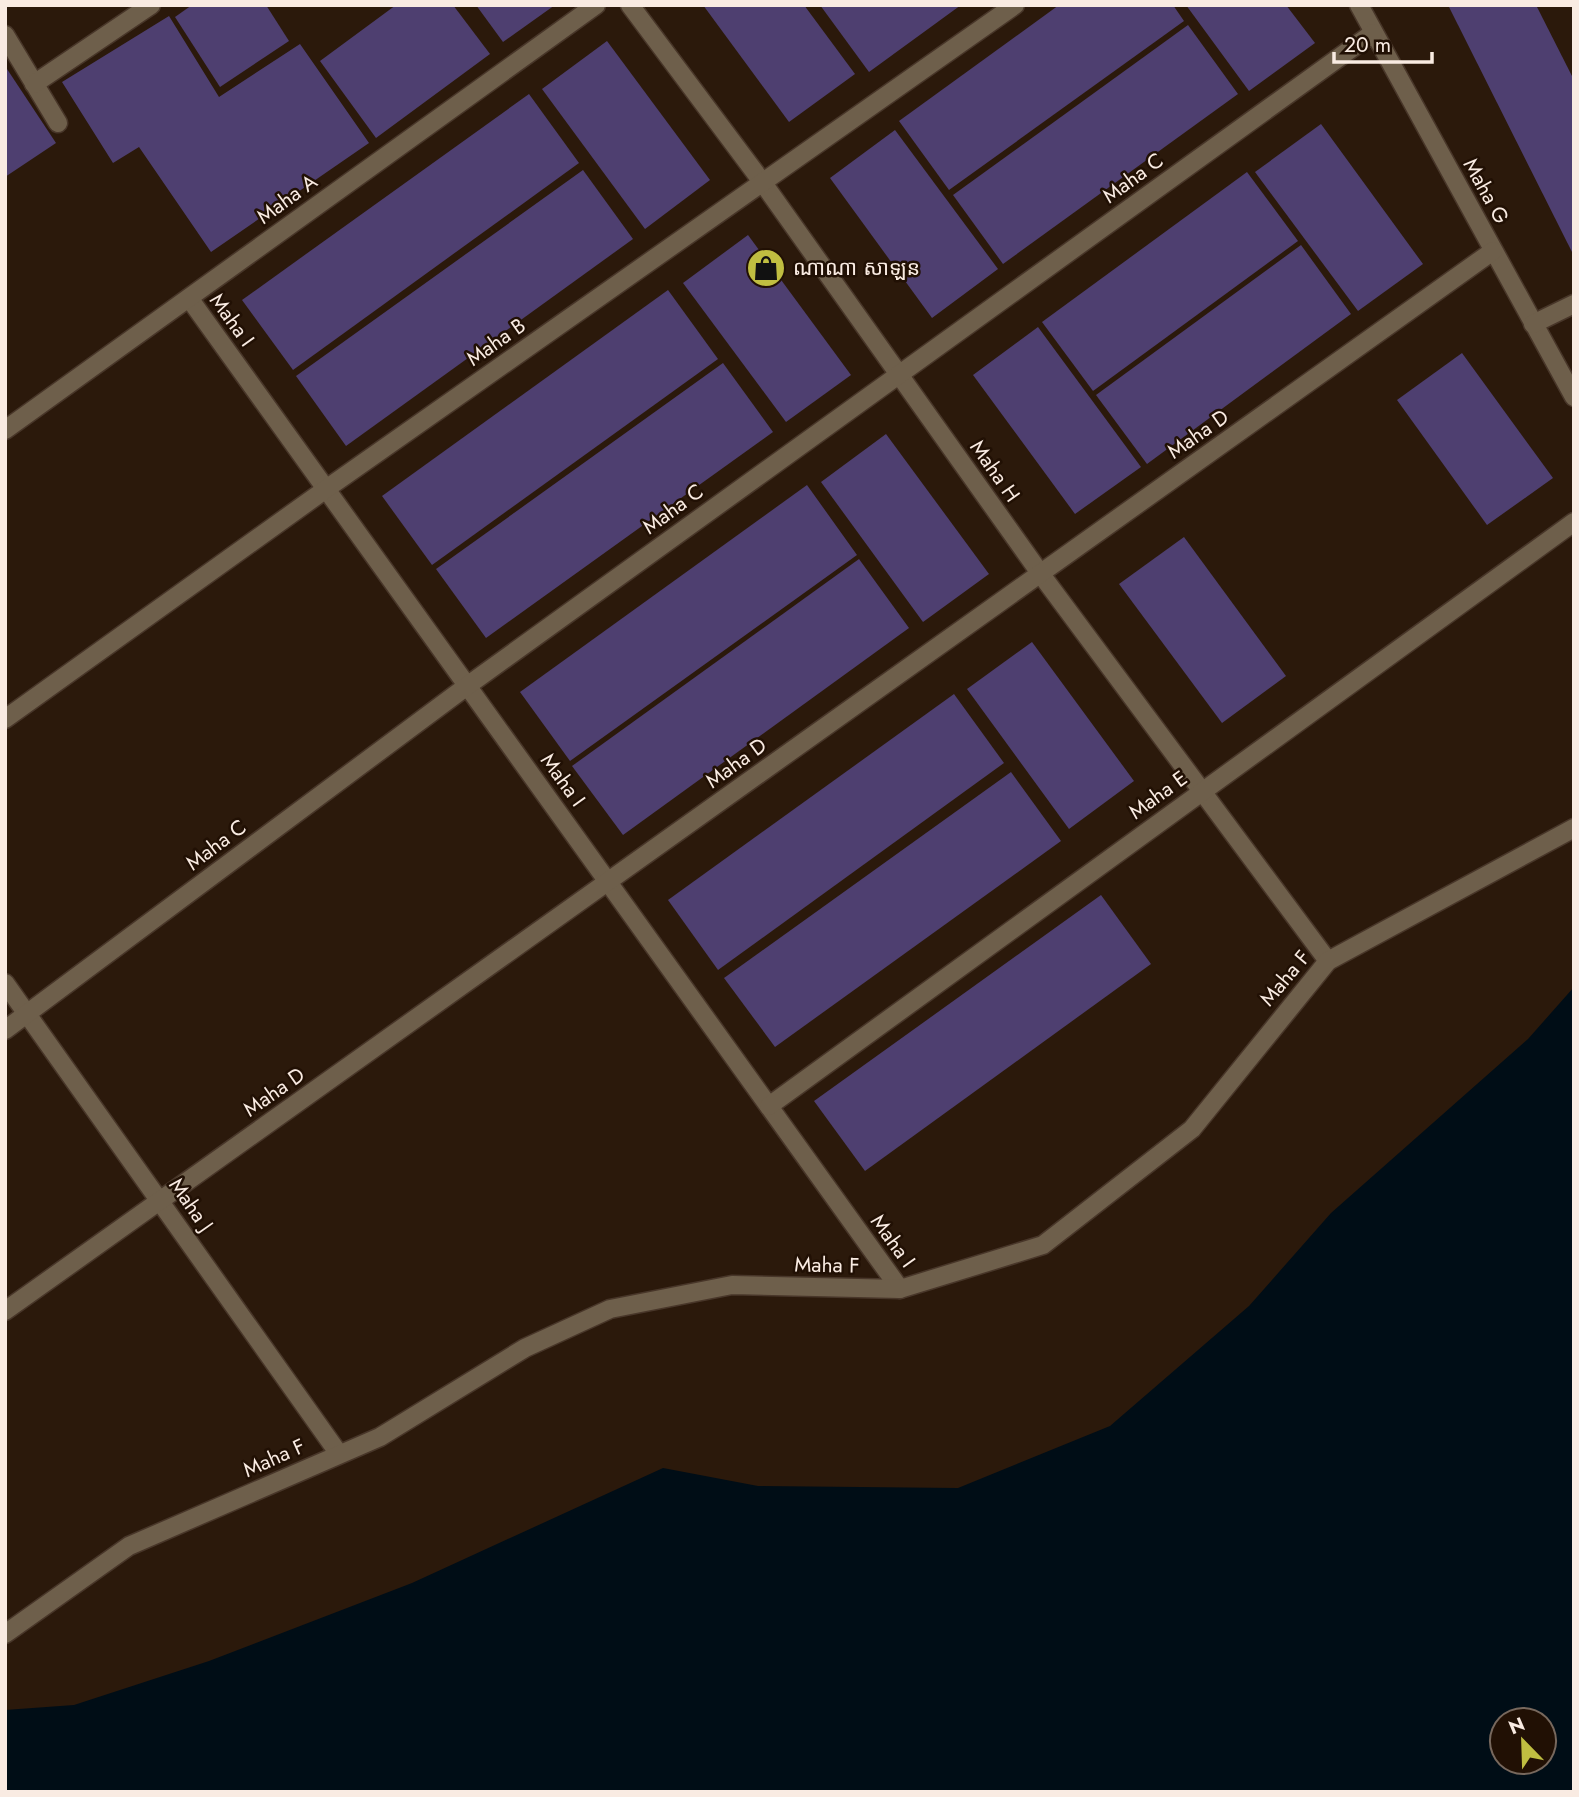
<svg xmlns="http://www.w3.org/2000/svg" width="1579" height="1797" font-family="Jost,'Noto Sans Khmer',sans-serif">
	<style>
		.water { fill: #000d16; fill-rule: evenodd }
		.building { fill: #4e3f70 }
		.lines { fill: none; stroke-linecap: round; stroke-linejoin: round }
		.minor-casing { stroke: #483629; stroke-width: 21 }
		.minor { stroke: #6e5f4b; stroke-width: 18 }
		.labels { text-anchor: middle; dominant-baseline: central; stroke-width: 5; stroke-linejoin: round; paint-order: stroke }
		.street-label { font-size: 21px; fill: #f9ebe2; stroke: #211004 }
		.poi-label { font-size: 21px; fill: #f9ebe2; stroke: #211004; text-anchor: start }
	</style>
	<rect width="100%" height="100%" fill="#2b190b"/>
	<path class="water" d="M1574,987V1792H5V1710L74,1705L209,1661L412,1583L663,1468L758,1486L958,1488L1110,1426L1249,1306L1331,1213L1528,1039ZM1502,1720H1544V1762H1502Z"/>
	<g class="building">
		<polygon points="192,5 266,5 289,41 220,87 175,17"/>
		<polygon points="396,5 453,5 490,54 376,138 320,61"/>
		<polygon points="476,5 555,5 503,42"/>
		<polygon points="703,5 804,5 855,74 789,122"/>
		<polygon points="820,5 961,5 869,72"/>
		<polygon points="1059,5 1173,5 1184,21 949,190 899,121"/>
		<polygon points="1186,5 1286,5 1315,43 1249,91"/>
		<polygon points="1448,5 1536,5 1574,80 1574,256"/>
		<polygon points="169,16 219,97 300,44 369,143 211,252 139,147 113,163 62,82"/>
		<polygon points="1188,25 1238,94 1003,264 953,195"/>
		<polygon points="607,41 710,180 645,229 542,89"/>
		<polygon points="5,66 56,143 5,177"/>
		<polygon points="529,94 579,163 293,370 242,300"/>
		<polygon points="1321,124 1423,264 1358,311 1255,172"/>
		<polygon points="895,130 998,269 932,318 830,178"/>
		<polygon points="583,170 633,239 346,446 296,376"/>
		<polygon points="1247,172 1298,241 1093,391 1042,322"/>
		<polygon points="748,235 851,375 786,422 683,283"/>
		<polygon points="1301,245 1351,314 1147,464 1096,395"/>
		<polygon points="668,290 718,359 432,565 382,496"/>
		<polygon points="1038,327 1141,467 1075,514 973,375"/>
		<polygon points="1462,353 1553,478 1487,525 1397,400"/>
		<polygon points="723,363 773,432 486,638 436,569"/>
		<polygon points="886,434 989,574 923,622 821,482"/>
		<polygon points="807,485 857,555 570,761 520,692"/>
		<polygon points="1184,537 1286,676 1222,723 1119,584"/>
		<polygon points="859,559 909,628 623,835 572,766"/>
		<polygon points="1032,642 1134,781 1069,829 967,689"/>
		<polygon points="954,694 1004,763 718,970 668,900"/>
		<polygon points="1011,772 1061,841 775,1047 724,978"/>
		<polygon points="1101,895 1151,964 865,1171 814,1101"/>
	</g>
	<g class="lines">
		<defs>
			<g id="minor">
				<polyline points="630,5 763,183 1040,573 1328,961"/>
				<polyline points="1359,5 1574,397"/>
				<polyline points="5,35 58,123"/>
				<polyline points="34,84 151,5"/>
				<polyline points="189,298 900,1289"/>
				<polyline points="1533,324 1574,304"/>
				<polyline points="5,430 596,5"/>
				<polyline points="5,719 326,489 1015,5"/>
				<polyline points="5,983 339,1454"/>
				<polyline points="5,1030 467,686 1373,33"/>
				<polyline points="769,1106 1574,522"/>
				<polyline points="5,1311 1493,251"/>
				<polyline points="5,1634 129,1546 380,1437 525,1348 610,1309 732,1285 900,1289 1043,1245 1192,1129 1328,961 1574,828"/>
			</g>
		</defs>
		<use href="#minor" class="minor-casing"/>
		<use href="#minor" class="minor"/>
	</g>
	<defs>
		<symbol id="shop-disc" viewBox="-11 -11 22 22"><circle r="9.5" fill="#c0be41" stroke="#211004"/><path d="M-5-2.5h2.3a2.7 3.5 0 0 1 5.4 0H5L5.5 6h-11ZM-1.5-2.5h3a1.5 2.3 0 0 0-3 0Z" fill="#111"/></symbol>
	</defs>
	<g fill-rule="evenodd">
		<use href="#shop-disc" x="744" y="246" width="44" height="44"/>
	</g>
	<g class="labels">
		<g class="street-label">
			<text transform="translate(1133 178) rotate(-36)">Maha C</text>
			<text transform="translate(1486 191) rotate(61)">Maha G</text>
			<text transform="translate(287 199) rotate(-36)">Maha A</text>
			<text transform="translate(232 320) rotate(54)">Maha I</text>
			<text transform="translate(496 342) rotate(-35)">Maha B</text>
			<text transform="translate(1198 434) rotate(-35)">Maha D</text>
			<text transform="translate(995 471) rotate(55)">Maha H</text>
			<text transform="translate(673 509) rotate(-36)">Maha C</text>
			<text transform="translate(736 763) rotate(-36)">Maha D</text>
			<text transform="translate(563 780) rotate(54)">Maha I</text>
			<text transform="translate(1158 795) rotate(-36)">Maha E</text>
			<text transform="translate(216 845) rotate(-37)">Maha C</text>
			<text transform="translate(1285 978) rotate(-50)">Maha F</text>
			<text transform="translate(274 1092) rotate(-35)">Maha D</text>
			<text transform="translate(191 1205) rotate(55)">Maha J</text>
			<text transform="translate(893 1241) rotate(54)">Maha I</text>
			<text transform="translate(827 1265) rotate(1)">Maha F</text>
			<text transform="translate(274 1458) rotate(-24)">Maha F</text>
		</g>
		<g class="poi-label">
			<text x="793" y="268">ណាណា សាឡន</text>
		</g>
	</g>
	<rect width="1579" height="1797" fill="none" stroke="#f9ebe2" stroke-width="14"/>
	<g transform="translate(1523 1741) rotate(337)"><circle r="33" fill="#211004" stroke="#77685d" stroke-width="2"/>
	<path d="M0-5L12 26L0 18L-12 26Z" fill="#c0be41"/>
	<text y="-10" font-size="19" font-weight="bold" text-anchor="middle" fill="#f9ebe2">N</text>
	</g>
	<path d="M1334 52v10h98v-10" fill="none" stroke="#f9ebe2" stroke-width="3.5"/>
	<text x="1344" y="52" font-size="21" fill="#f9ebe2" stroke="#211004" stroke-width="5" paint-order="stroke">20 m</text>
</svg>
